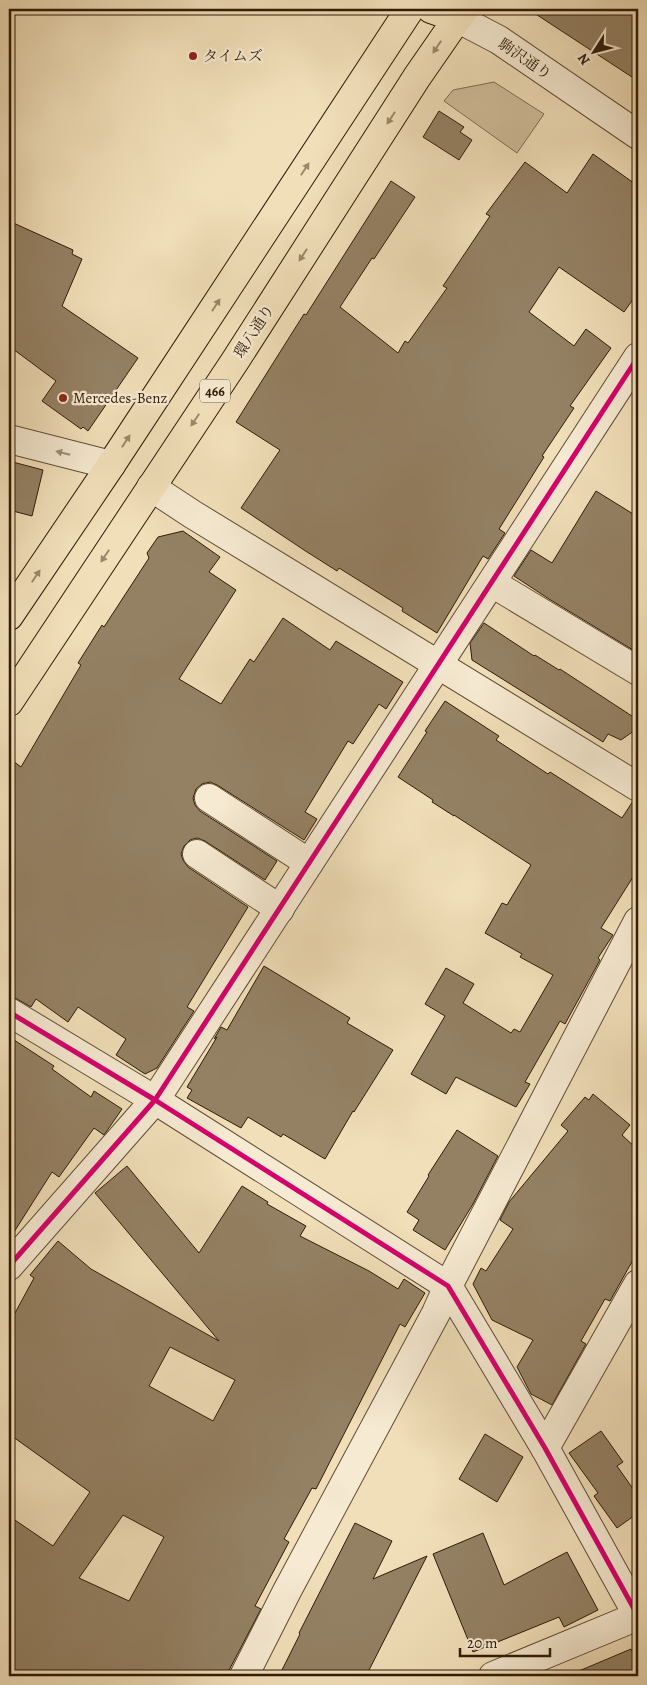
<svg xmlns="http://www.w3.org/2000/svg" width="647" height="1685" font-family="Alegreya,'Noto Serif JP',serif">
	<style>
		.green { fill: #d0be9b; stroke: #806c51 }
		.building { fill: #948164; stroke: #301b07; fill-rule: evenodd }
		.lines { fill: none; stroke-linecap: round; stroke-linejoin: round }
		.minor-casing { stroke: #604c34; stroke-width: 30 }
		.major-casing { stroke: #301b07; stroke-width: 30 }
		.highway-casing { stroke: #301b07; stroke-width: 30 }
		.minor { stroke: #f6ead2; stroke-width: 28 }
		.major { stroke: #f1dfb9; stroke-width: 28 }
		.highway { stroke: #f1dfb9; stroke-width: 28 }
		.cycleway-casing { stroke: #f6ead2; stroke-width: 8 }
		.cycleway { stroke: #d6006c; stroke-width: 5 }
		.oneway { fill: #9a8769 }
		.oneway2 { fill: #9d8d77 }
		.poi-dot { fill: #8f2418; stroke: #f6ead2; stroke-width: 2 }
		.labels { text-anchor: middle; dominant-baseline: central; stroke-width: 4.5; stroke-linejoin: round; paint-order: stroke }
		.shield { fill: #f6ead2; stroke: #6b5944; stroke-width: 1 }
		.shield-label { font-size: 14px; font-weight: bold; fill: #301b07 }
		.poi-label { font-size: 15px; fill: #301b07; stroke: #f6ead2; text-anchor: start }
		.street-label { font-size: 15px; fill: #301b07; stroke: #f6ead2 }
	</style>
	<rect width="100%" height="100%" fill="#f1dfb9"/>
	<filter id="stains"><feTurbulence type="fractalNoise" baseFrequency=".004" numOctaves="4"/><feColorMatrix values="0 0 0 0 .2 0 0 0 0 .09 0 0 0 0 .02 0 0 0 .5 -.17"/></filter>
	<radialGradient id="worn" r=".72"><stop offset=".6" stop-color="#630" stop-opacity="0"/><stop offset="1" stop-color="#630" stop-opacity=".3"/></radialGradient>
	<polygon class="green" points="494,82 544,114 517,153 444,101 453,90"/>
	<g class="building">
		<polygon points="528,9 638,9 638,81"/>
		<polygon points="439,111 464,127 460,132 472,140 459,160 423,137"/>
		<polygon points="593,154 638,186 638,292 624,312 559,267 529,312 574,346 586,329 611,348 570,406 574,408 542,456 544,457 499,529 505,533 488,559 483,556 437,633 402,611 403,608 339,568 337,571 304,550 241,508 280,450 236,422 304,314 306,315 391,181 415,197 374,259 372,258 340,307 398,353 405,341 408,343 447,288 443,286 490,216 486,214 525,162 567,193"/>
		<polygon points="9,221 73,250 72,254 82,259 62,306 138,358 88,431 83,427 81,429 42,401 56,381 9,346"/>
		<polygon points="9,461 43,470 32,516 9,510"/>
		<polygon points="596,491 638,517 638,653 549,599 514,576 531,550 552,563"/>
		<polygon points="183,531 220,557 209,572 236,590 179,679 221,704 250,659 254,662 283,618 330,650 336,641 403,682 386,709 379,704 353,744 348,741 305,812 317,819 304,840 217,785 210,782 202,784 196,789 193,798 195,805 200,811 277,861 265,880 205,841 197,838 190,840 184,846 181,854 183,860 188,867 248,907 187,1007 194,1011 157,1068 145,1074 116,1055 126,1039 78,1007 68,1022 36,999 31,1007 17,999 9,996 9,758 21,767 81,665 78,663 102,625 104,627 149,558 147,553 158,537"/>
		<polygon points="484,623 534,656 535,655 559,670 560,669 638,720 638,728 621,740 608,734 603,742 472,660 470,643"/>
		<polygon points="445,701 499,736 496,740 548,774 550,772 622,818 633,801 638,803 638,869 601,928 613,935 598,958 600,960 565,1024 560,1021 525,1082 530,1084 516,1107 456,1077 446,1094 411,1074 445,1016 425,1004 446,968 474,984 463,1003 511,1033 514,1029 520,1032 553,975 520,957 522,954 485,933 502,903 507,905 531,865 454,815 454,816 432,802 433,800 398,777 427,732 425,731"/>
		<polygon points="264,966 350,1018 347,1023 393,1050 354,1112 353,1111 325,1159 283,1134 281,1137 248,1117 241,1128 187,1098 192,1090 187,1087 217,1037 214,1039 221,1027 227,1030"/>
		<polygon points="9,1030 14,1033 11,1038 54,1066 52,1069 91,1097 94,1091 122,1109 104,1135 94,1128 59,1177 52,1172 9,1240"/>
		<polygon points="593,1094 630,1125 622,1135 638,1150 638,1251 610,1301 605,1299 581,1341 586,1344 552,1405 531,1394 517,1367 533,1340 492,1320 473,1284 481,1268 486,1271 513,1229 500,1220 509,1202 568,1131 561,1125 585,1097 589,1100"/>
		<polygon points="457,1130 498,1156 473,1204 445,1250 413,1230 419,1220 407,1212 429,1176 428,1175"/>
		<path d="M127,1166L199,1253L242,1186L268,1202L267,1204L306,1226L300,1236L369,1271L398,1289L404,1279L425,1293L405,1327L400,1324L316,1489L312,1488L284,1539L289,1542L255,1606L261,1609L226,1676H9V1516L53,1546L90,1492L9,1434V1324L34,1278L30,1275L58,1241L91,1269L219,1341L95,1193ZM170,1347L235,1380L213,1421L149,1386ZM123,1515L164,1537L129,1601L79,1578Z"/>
		<polygon points="601,1431 623,1462 617,1466 638,1496 638,1513 617,1528 594,1496 598,1493 569,1453"/>
		<polygon points="485,1434 523,1457 497,1502 459,1479"/>
		<polygon points="355,1523 392,1541 373,1579 427,1556 366,1676 279,1676 300,1634 299,1633"/>
		<polygon points="483,1533 504,1585 567,1552 598,1610 564,1627 559,1617 473,1652 433,1554"/>
		<polygon points="631,1649 638,1665 638,1676 567,1676"/>
	</g>
	<g class="lines">
		<defs>
			<g id="minor">
				<polyline points="457,18 499,40 638,135"/>
				<polyline points="9,439 111,465"/>
				<polyline points="151,487 192,514 638,787"/>
				<polyline points="492,583 638,671"/>
				<polyline points="209,798 309,863"/>
				<polyline points="197,854 280,909"/>
				<polyline points="9,1012 155,1100 448,1286 545,1448 638,1616"/>
				<polyline points="9,1266 155,1100 638,357"/>
				<polyline points="545,1448 638,1284"/>
				<polyline points="244,1676 287,1591 436,1313 448,1286 638,921"/>
				<polyline points="493,1676 638,1616"/>
			</g>
			<polyline id="major" points="431,9 457,18"/>
			<g id="highway">
				<polyline points="9,616 111,465 410,9"/>
				<polyline points="9,702 235,361 417,77 464,9"/>
			</g>
		</defs>
		<use href="#minor" class="minor-casing"/>
		<use href="#major" class="major-casing"/>
		<use href="#highway" class="highway-casing"/>
		<use href="#minor" class="minor"/>
		<use href="#major" class="major"/>
		<use href="#highway" class="highway"/>
		<defs>
			<g id="cycleway">
				<polyline points="9,1012 155,1100 448,1286 545,1448 638,1616"/>
				<polyline points="9,1266 155,1100 638,357"/>
			</g>
		</defs>
		<use href="#cycleway" class="cycleway-casing"/>
		<use href="#cycleway" class="cycleway"/>
	</g>
	<defs><path id="oneway-solid" d="M-6-.8H1V-3.2L6.5 0L1 3.2V.8H-6Z" transform="scale(1.25)"/></defs>
	<g class="oneway">
		<use href="#oneway-solid" transform="translate(437 47) rotate(124)"/>
		<use href="#oneway-solid" transform="translate(391 118) rotate(123)"/>
		<use href="#oneway-solid" transform="translate(305 169) rotate(-57)"/>
		<use href="#oneway-solid" transform="translate(303 255) rotate(123)"/>
		<use href="#oneway-solid" transform="translate(216 305) rotate(-57)"/>
		<use href="#oneway-solid" transform="translate(195 420) rotate(124)"/>
		<use href="#oneway-solid" transform="translate(126 441) rotate(-57)"/>
		<use href="#oneway-solid" transform="translate(105 556) rotate(124)"/>
		<use href="#oneway-solid" transform="translate(36 576) rotate(-56)"/>
	</g>
	<use class="oneway2" href="#oneway-solid" transform="translate(63 453) rotate(-166)"/>
	<g class="poi-dot">
		<circle cx="193" cy="56" r="5"/>
		<circle cx="63" cy="398" r="5"/>
	</g>
	<g class="labels">
		<rect class="shield" x="200" y="379.5" width="30" height="23" rx="4"/>
		<g class="shield-label">
			<text x="215" y="391">466</text>
		</g>
		<g class="poi-label">
			<text x="203" y="56">タイムズ</text>
			<text x="73" y="398">Mercedes-Benz</text>
		</g>
		<g class="street-label">
			<text transform="translate(525 59) rotate(34)">駒沢通り</text>
			<text transform="translate(254 331) rotate(-57)">環八通り</text>
		</g>
	</g>
	<rect width="647" height="1685" fill="none" stroke="#f1dfb9" stroke-width="30"/>
	<rect x="10" y="10" width="627" height="1665" fill="none" stroke="#301b07" stroke-width="2.5"/>
	<rect x="15" y="15" width="617" height="1655" fill="none" stroke="#301b07"/>
	<g transform="translate(594 52) rotate(234)" stroke="#f6ead2" stroke-width="4" paint-order="stroke">
	<path d="M0-4L9 19L0 12L-9 19Z" fill="#301b07"/>
	<text y="-8" font-size="14" font-weight="bold" text-anchor="middle" fill="#301b07">N</text>
	</g>
	<path d="M460 1648v8h90v-8" fill="none" stroke="#301b07" stroke-width="2.5"/>
	<text x="467" y="1648" font-size="15" fill="#301b07" stroke="#f6ead2" stroke-width="4" paint-order="stroke">20 m</text>
	<rect width="100%" height="100%" filter="url(#stains)"/>
	<rect width="100%" height="100%" fill="url(#worn)"/>
</svg>
